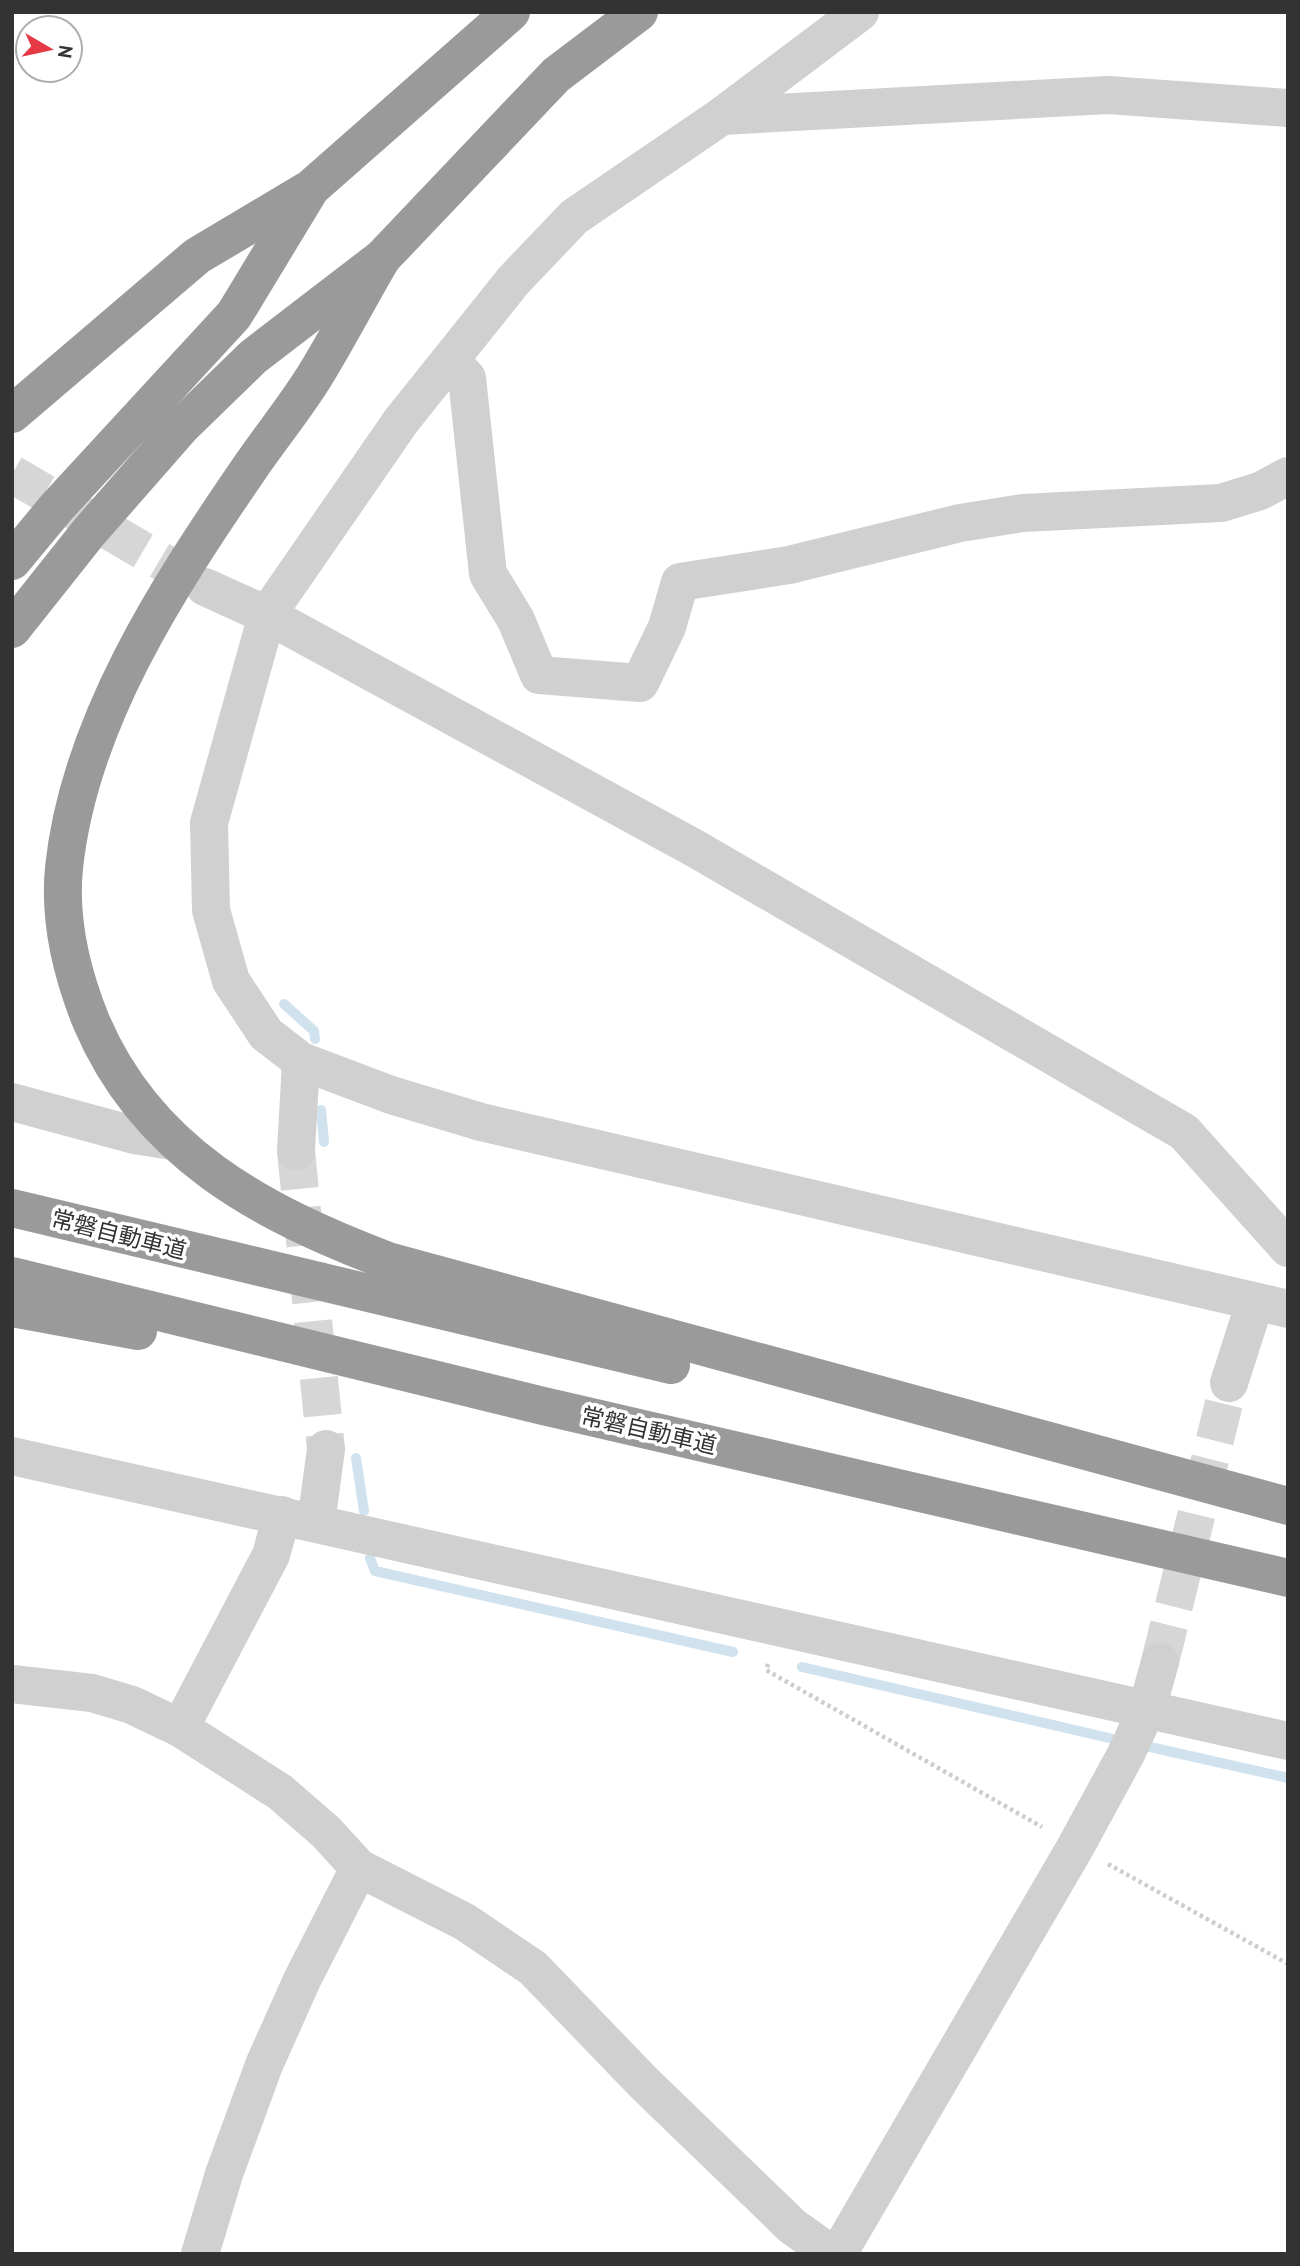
<svg xmlns="http://www.w3.org/2000/svg" width="1300" height="2266" font-family="'PT Sans','Noto Sans JP',sans-serif">
	<style>
		.lines { fill: none; stroke-linecap: round; stroke-linejoin: round }
		.stream { stroke: #cfe2ee; stroke-width: 10 }
		.minor-tunnel { stroke: #d6d6d6; stroke-width: 38; stroke-dasharray: 38 19; stroke-linecap: butt }
		.path { stroke: #cdcdcd; stroke-width: 4.5; stroke-dasharray: 3.5 3.5; stroke-linecap: butt }
		.minor { stroke: #d0d0d0; stroke-width: 38 }
		.highway { stroke: #9a9a9a; stroke-width: 38 }
		.labels { text-anchor: middle; dominant-baseline: central; stroke-width: 7; stroke-linejoin: round; paint-order: stroke }
		.street-label { font-size: 23px; fill: #333; stroke: #fff }
	</style>
	<rect width="100%" height="100%" fill="#fff"/>
	<g class="lines">
		<g class="stream">
			<polyline points="284,1004 314,1031 315,1039"/>
			<polyline points="321,1110 324,1142"/>
			<polyline points="356,1458 364,1511"/>
			<polyline points="370,1558 375,1571 733,1652"/>
			<polyline points="802,1667 1122,1741"/>
			<polyline points="1141,1745 1288,1778"/>
		</g>
		<g class="minor-tunnel">
			<polyline points="12,474 205,587"/>
			<polyline points="296,1151 326,1449"/>
			<polyline points="1160,1662 1229,1383"/>
		</g>
		<g class="path">
			<polyline points="768,1664 766,1670 1042,1827"/>
			<polyline points="1108,1864 1288,1964"/>
		</g>
		<g class="minor">
			<polyline points="860,12 722,116 574,217 513,281 401,421 267,615 696,849 1184,1132 1288,1248"/>
			<polyline points="722,116 1108,95 1288,108"/>
			<polyline points="451,360 467,378 488,574 516,620 539,675 640,683 667,627 680,582 789,565 960,523 1023,513 1221,503 1260,491 1288,476"/>
			<polyline points="205,587 267,615 209,823 211,910 231,981 266,1034 301,1061 391,1095 481,1122 1288,1309"/>
			<polyline points="12,1102 134,1135 172,1141"/>
			<polyline points="296,1151 301,1061"/>
			<polyline points="1229,1383 1255,1302"/>
			<polyline points="12,1456 1288,1741"/>
			<polyline points="316,1523 326,1449"/>
			<polyline points="12,1684 92,1693 132,1705 180,1728 280,1792 326,1832 359,1868 302,1980 264,2065 224,2174 200,2254"/>
			<polyline points="180,1728 271,1555 282,1515"/>
			<polyline points="359,1868 465,1922 533,1968 644,2083 792,2226 831,2254"/>
			<polyline points="838,2254 1076,1846 1126,1754 1147,1709 1160,1662"/>
		</g>
		<g class="highway">
			<path d="M382,258C359,297 338,338 314,377C294,409 270,438 249,469C168,587 79,723 64,868C59,919 72,974 91,1021C146,1152 261,1213 388,1261L1288,1506"/>
			<polyline points="12,414 197,256 311,188 511,12"/>
			<polyline points="12,561 56,508 234,315 308,193"/>
			<polyline points="12,629 89,532 181,427 253,357 382,258 556,75 639,12"/>
			<polyline points="12,1208 671,1365"/>
			<polyline points="12,1276 539,1405 1288,1578"/>
			<polyline points="12,1308 138,1331"/>
		</g>
	</g>
	<g class="labels">
		<g class="street-label">
			<text transform="translate(119 1234) rotate(14)">常磐自動車道</text>
			<text transform="translate(649 1430) rotate(13)">常磐自動車道</text>
		</g>
	</g>
	<rect width="1300" height="2266" fill="none" stroke="#333333" stroke-width="28"/>
	<g transform="translate(49 49) rotate(99)"><circle r="33" fill="#ffffff" stroke="#adadad" stroke-width="2"/>
	<path d="M0-5L12 26L0 18L-12 26Z" fill="#e63946"/>
	<text y="-10" font-size="19" font-weight="bold" text-anchor="middle" fill="#333333">N</text>
	</g>
</svg>
